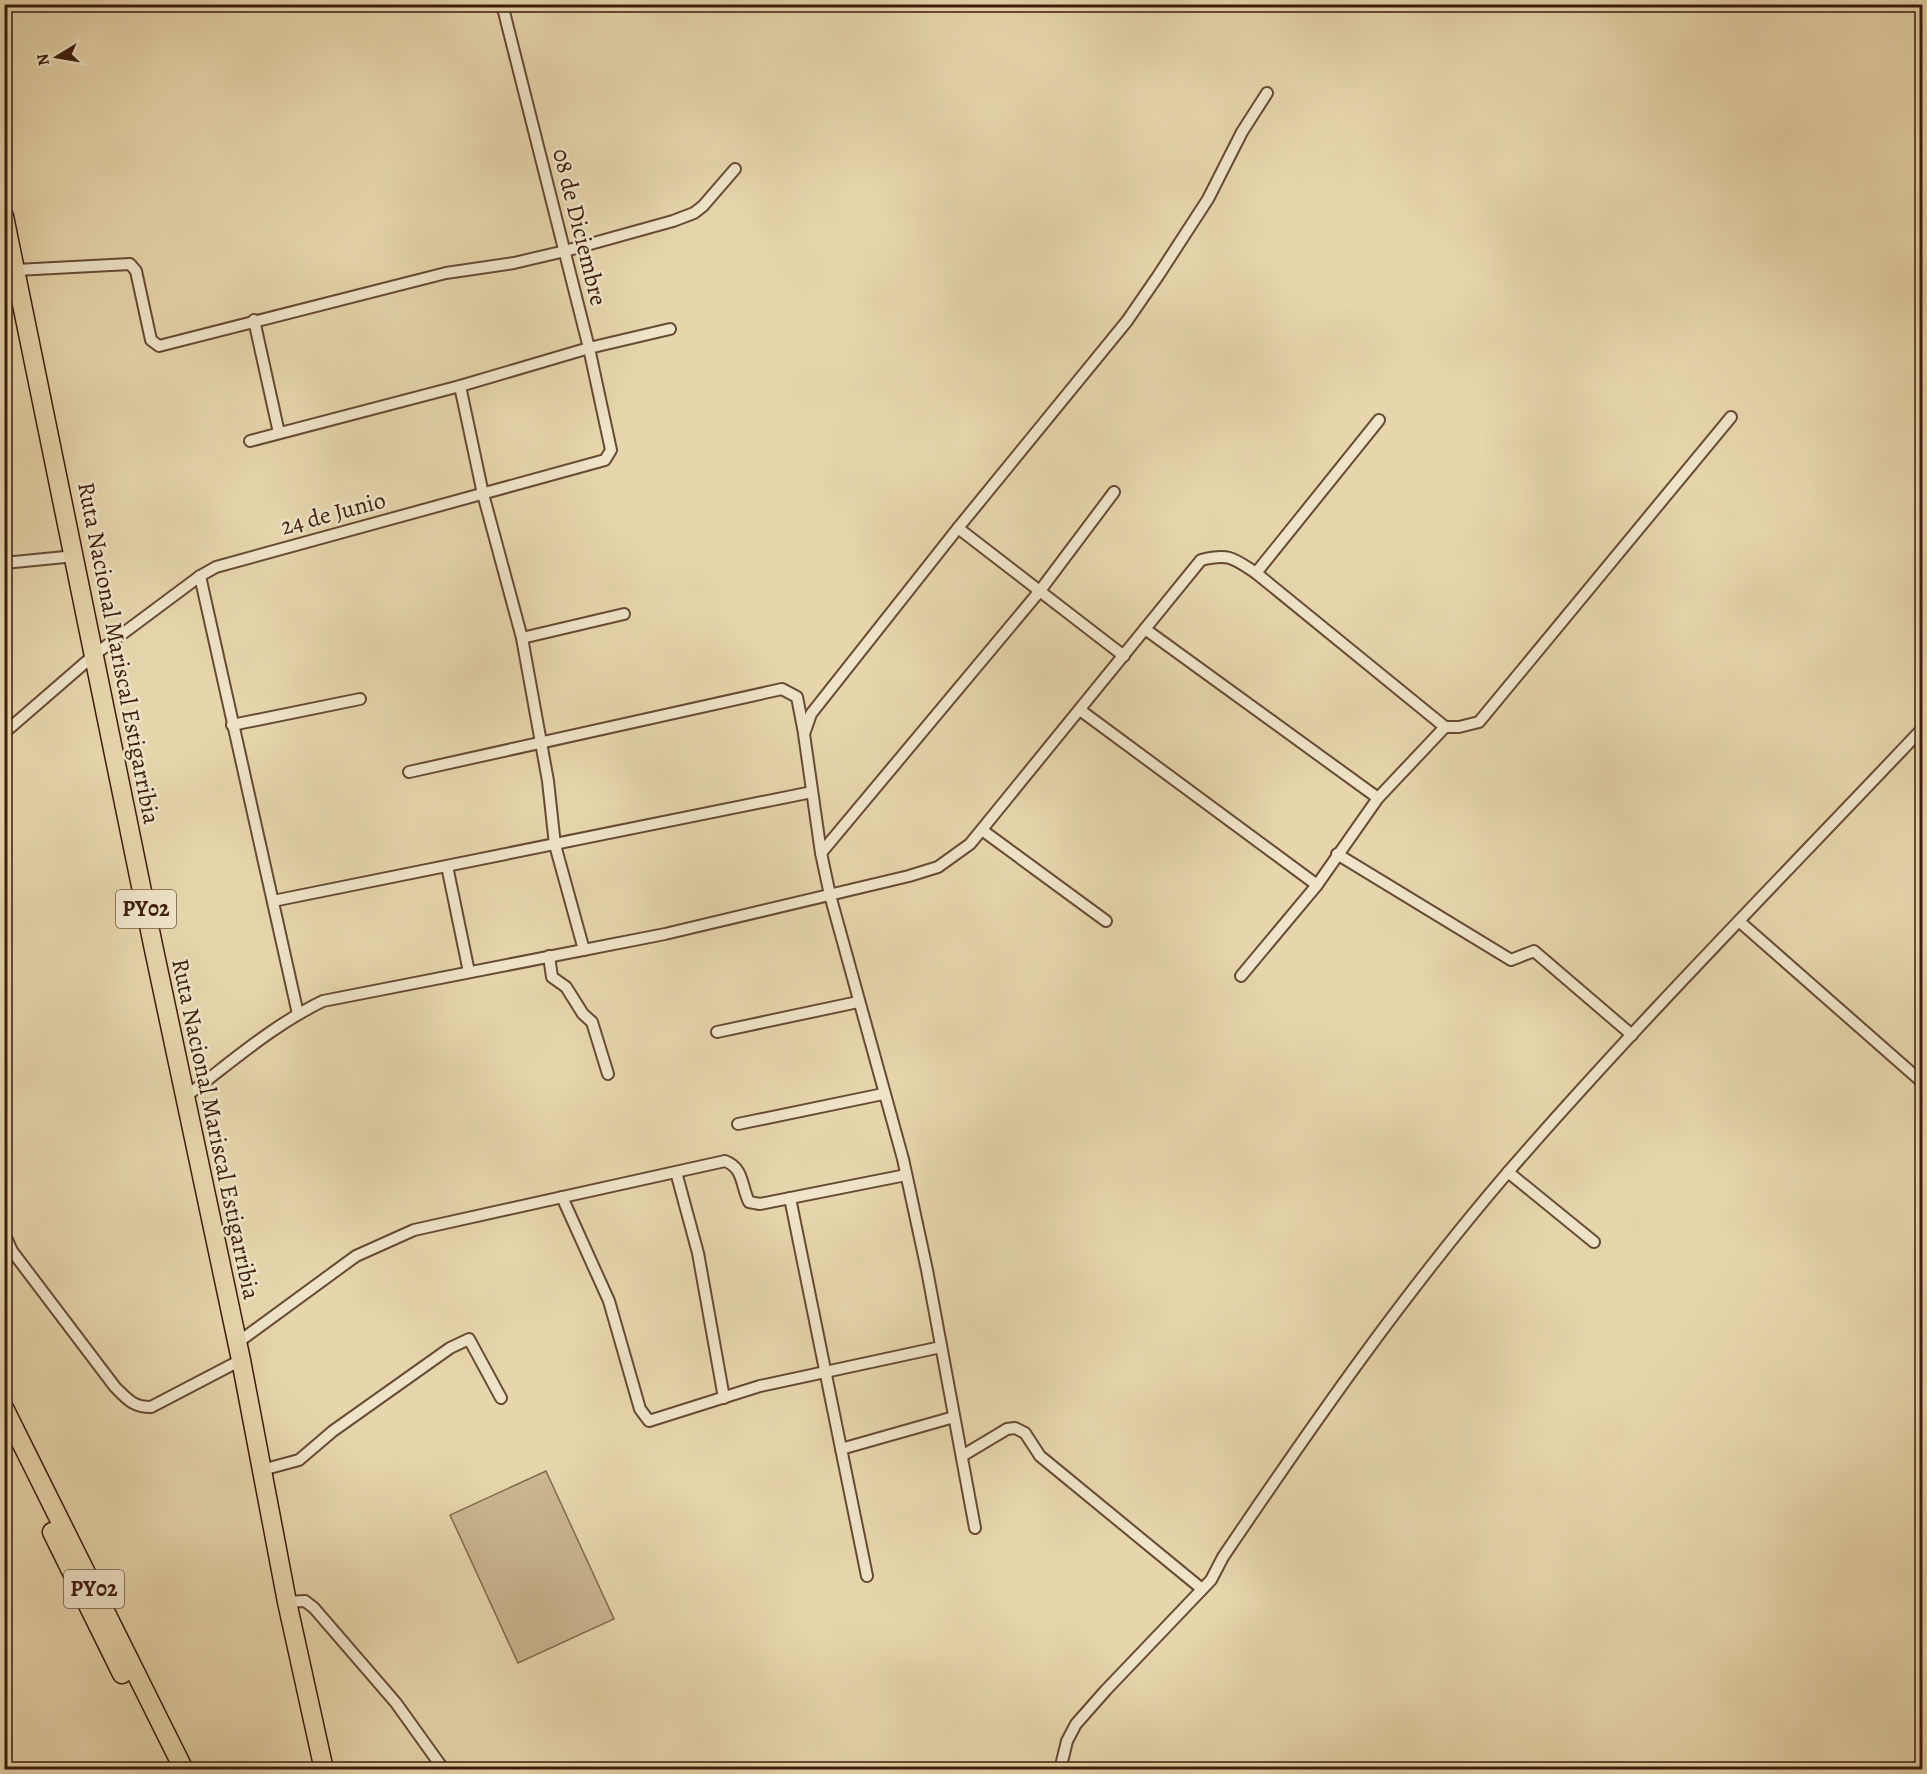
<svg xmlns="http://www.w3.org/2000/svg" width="1927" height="1774" font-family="Alegreya,serif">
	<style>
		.green { fill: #cab691; stroke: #83694e; stroke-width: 1.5 }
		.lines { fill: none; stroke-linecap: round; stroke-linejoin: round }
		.minor-casing { stroke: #674a34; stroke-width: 14 }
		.primary-casing { stroke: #3c1c0c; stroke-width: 21 }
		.trunk-casing { stroke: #3c1c0c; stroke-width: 21 }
		.minor { stroke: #efe4c9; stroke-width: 10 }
		.primary { stroke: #e7d6ac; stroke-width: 18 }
		.trunk { stroke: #e7d6ac; stroke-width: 18 }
		.labels { text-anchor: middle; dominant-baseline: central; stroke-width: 5; stroke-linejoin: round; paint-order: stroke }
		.shield { fill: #efe4c9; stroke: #725845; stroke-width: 1.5 }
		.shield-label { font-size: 22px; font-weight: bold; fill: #3c1c0c }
		.street-label { font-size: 24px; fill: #3c1c0c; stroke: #efe4c9 }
	</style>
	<rect width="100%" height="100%" fill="#e7d6ac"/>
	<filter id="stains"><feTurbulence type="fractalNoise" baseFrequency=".00333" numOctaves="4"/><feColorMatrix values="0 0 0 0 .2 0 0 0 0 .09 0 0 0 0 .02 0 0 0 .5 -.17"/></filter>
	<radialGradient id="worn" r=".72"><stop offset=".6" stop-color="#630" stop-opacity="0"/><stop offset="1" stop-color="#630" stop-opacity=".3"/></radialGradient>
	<polygon class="green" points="546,1471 614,1619 518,1663 450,1515"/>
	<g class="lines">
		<defs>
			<g id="minor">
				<polyline points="16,270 130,264 136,271 151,340 159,346 446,273 514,263 565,251 673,221 694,213 703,206 735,169"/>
				<polyline points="254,320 279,433"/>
				<polyline points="460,386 483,494 522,638 548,781 555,845 584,950"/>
				<polyline points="250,441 460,386 589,348 670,329"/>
				<polyline points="958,528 1124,656"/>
				<polyline points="4,563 75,556"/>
				<polyline points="1256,573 1379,420"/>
				<polyline points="200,576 298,1014"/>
				<polyline points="1145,629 1378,798"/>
				<polyline points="522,638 624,614"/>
				<polyline points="1080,710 1317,885"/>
				<polyline points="232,725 360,699"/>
				<polyline points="4,733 94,655 200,576 216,567 605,460 611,450 589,348 502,4"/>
				<polyline points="409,772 782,689 797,697 804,733"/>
				<polyline points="982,830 1106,921"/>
				<polyline points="821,853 1039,592 1114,492"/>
				<polyline points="1337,854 1511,960 1534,951 1632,1035"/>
				<polyline points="447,866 469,972"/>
				<polyline points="273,901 812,792"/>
				<polyline points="1740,922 1922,1082"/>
				<polyline points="549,956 552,977 566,987 583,1014 592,1022 608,1074"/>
				<polyline points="1241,976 1317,885 1378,798 1445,727 1459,727 1479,722 1731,417"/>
				<polyline points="717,1032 858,1002"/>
				<path d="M185,1097C229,1064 273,1025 323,1001L665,934L909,876L938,867L970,844L1201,560C1229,553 1233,558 1256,573L1445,727"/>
				<polyline points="738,1124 883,1094"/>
				<polyline points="676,1172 698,1253 724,1398"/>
				<polyline points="1508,1172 1594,1242"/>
				<polyline points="562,1197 609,1301 640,1409 649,1421 760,1386 941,1347"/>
				<polyline points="790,1198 867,1576"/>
				<path d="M4,1233L12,1251L115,1387C127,1399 133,1407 151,1407L241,1360"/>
				<path d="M237,1343L356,1256L414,1230L725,1161C744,1168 741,1186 749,1202L760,1204L906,1175"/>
				<polyline points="841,1449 954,1417"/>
				<polyline points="962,1456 1007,1429 1015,1428 1025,1433 1040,1456 1202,1589"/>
				<polyline points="262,1470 299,1460 333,1431 450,1348 469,1339 501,1398"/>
				<polyline points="975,1528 927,1270 903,1159 830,895 821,853 804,734 811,714 958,528 1127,321 1158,276 1208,199 1242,132 1267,93"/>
				<polyline points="287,1602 305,1601 314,1608 396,1703 444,1770"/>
				<path d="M1060,1770L1067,1741L1076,1724L1106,1690L1211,1580L1223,1557C1313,1424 1404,1293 1509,1171C1641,1019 1784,875 1922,729"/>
			</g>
			<polyline id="primary" points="4,216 153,945 241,1360 287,1602 324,1770"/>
			<g id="trunk">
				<polyline points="4,1408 184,1770"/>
				<polyline points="52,1532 122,1674"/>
			</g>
		</defs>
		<use href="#minor" class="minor-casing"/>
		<use href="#primary" class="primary-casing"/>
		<use href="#trunk" class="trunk-casing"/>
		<use href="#minor" class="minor"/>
		<use href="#primary" class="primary"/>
		<use href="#trunk" class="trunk"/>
	</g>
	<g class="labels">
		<g class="shield">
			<rect x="116" y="890" width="60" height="38" rx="4.5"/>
			<rect x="64" y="1570" width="60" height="38" rx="4.5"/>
		</g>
		<g class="shield-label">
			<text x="146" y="909">PY02</text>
			<text x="94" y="1589">PY02</text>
		</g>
		<g class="street-label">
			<text transform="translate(580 227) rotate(76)">08 de Diciembre</text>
			<text transform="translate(333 513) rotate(-15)">24 de Junio</text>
			<text transform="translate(119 653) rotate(79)">Ruta Nacional Mariscal Estigarribia</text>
			<text transform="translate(216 1129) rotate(78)">Ruta Nacional Mariscal Estigarribia</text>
		</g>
	</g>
	<rect width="1927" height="1774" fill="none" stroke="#e7d6ac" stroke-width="24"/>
	<rect x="6" y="6" width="1915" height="1762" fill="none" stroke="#3c1c0c" stroke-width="3"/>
	<rect x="12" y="12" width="1903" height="1750" fill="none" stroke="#3c1c0c" stroke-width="1.5"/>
	<g transform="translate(57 57) rotate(259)" stroke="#efe4c9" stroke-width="4.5" paint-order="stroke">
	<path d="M0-4.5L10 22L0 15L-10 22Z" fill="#3c1c0c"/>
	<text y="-9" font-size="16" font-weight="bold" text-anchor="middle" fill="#3c1c0c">N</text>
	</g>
	<rect width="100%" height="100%" filter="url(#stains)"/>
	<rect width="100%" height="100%" fill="url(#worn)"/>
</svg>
